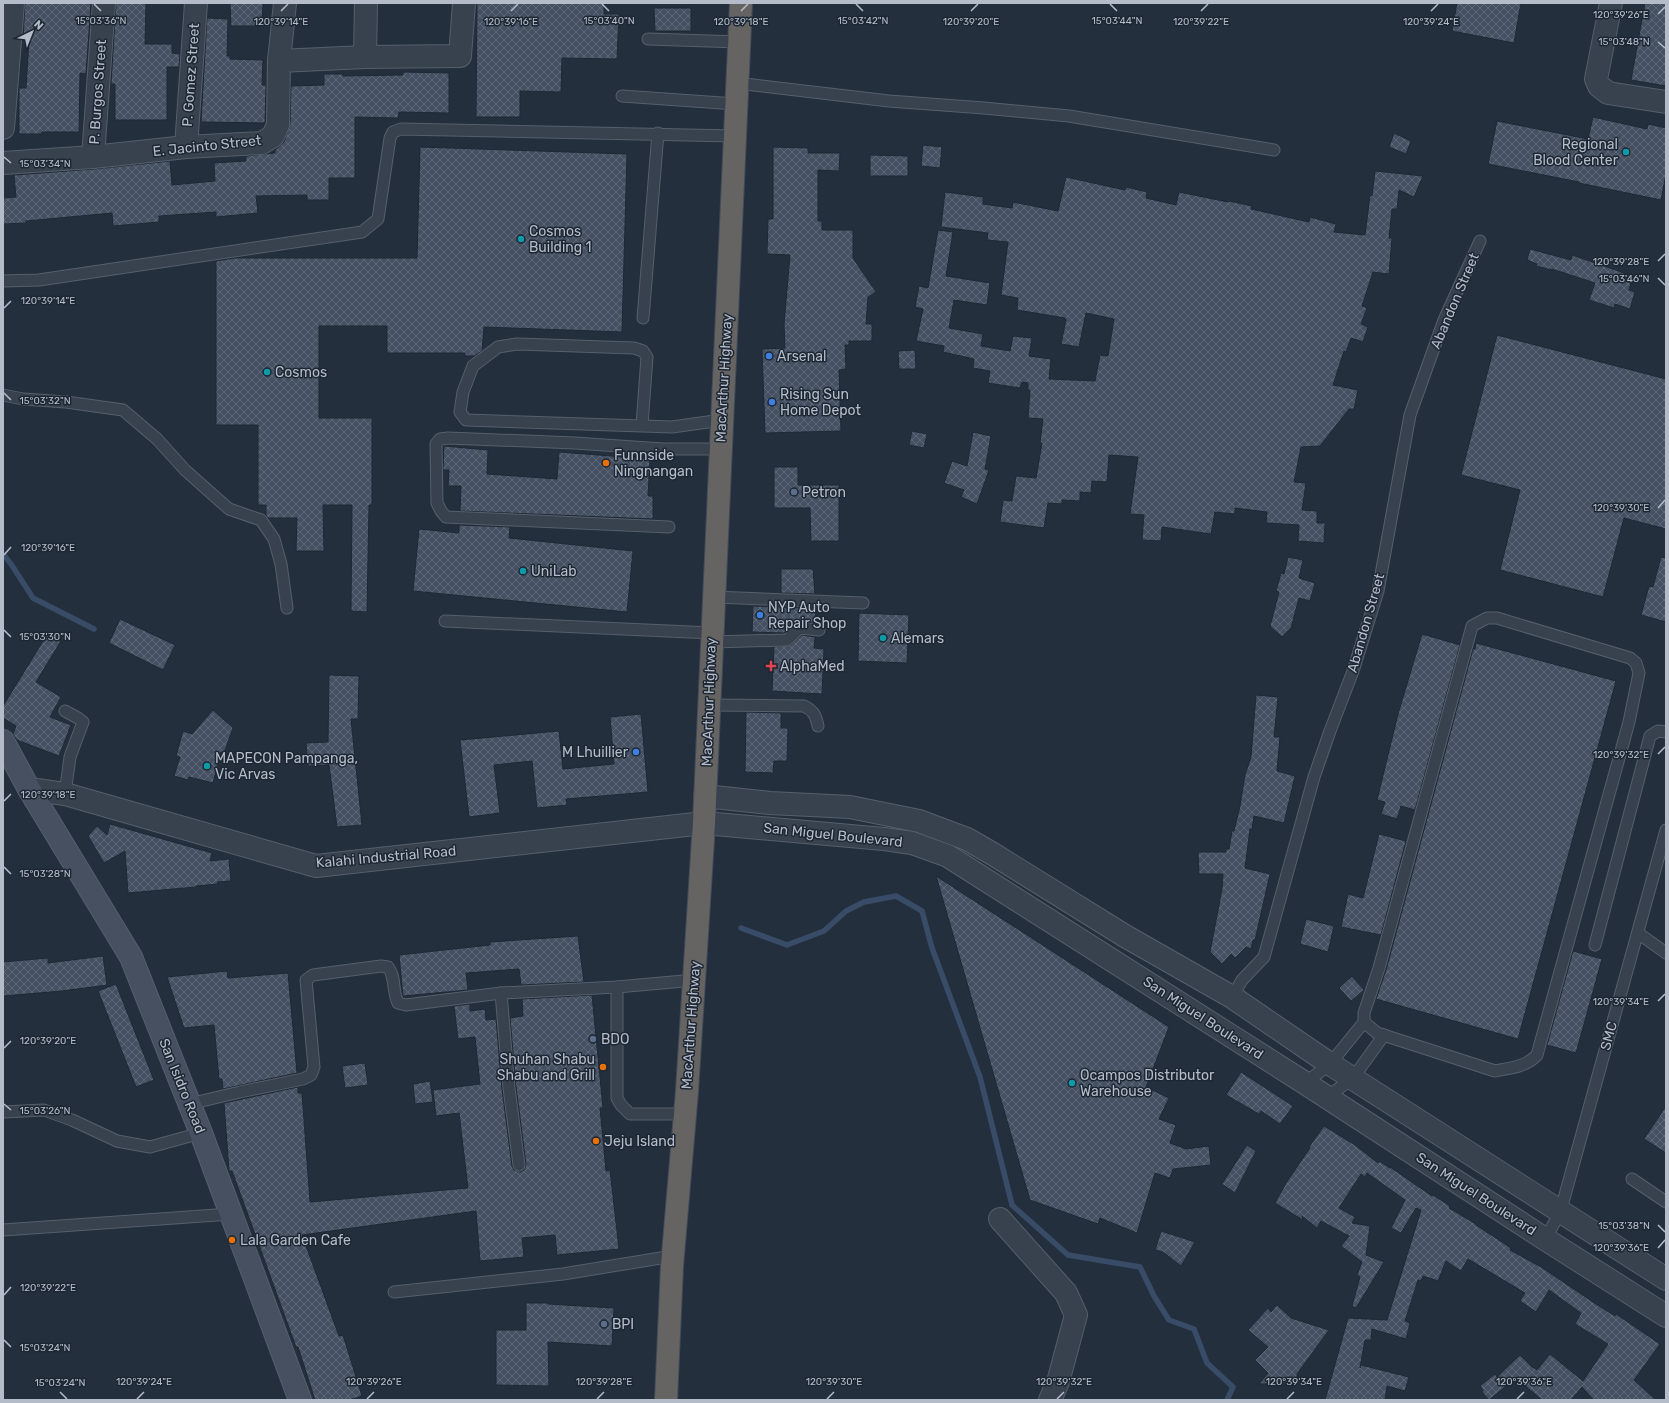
<svg xmlns="http://www.w3.org/2000/svg" width="1669" height="1403" font-family="Rubik,sans-serif">
	<style>
		.lines { fill: none; stroke-linecap: round; stroke-linejoin: round }
		.stream { stroke: #394c67; stroke-width: 5.5 }
		.building { fill: url(#building-cross-hatch); stroke: #1f2835 }
		.service-casing { stroke: #565f6c; stroke-width: 13 }
		.minor-casing { stroke: #565f6c; stroke-width: 24 }
		.secondary-casing { stroke: #565f6c; stroke-width: 24 }
		.trunk-casing { stroke: #434c59; stroke-width: 24 }
		.service { stroke: #38414e; stroke-width: 11 }
		.minor { stroke: #38414e; stroke-width: 22 }
		.secondary { stroke: #465061; stroke-width: 22 }
		.trunk { stroke: #656462; stroke-width: 22 }
		.ticks { fill: none; stroke: #b4bcc9; stroke-width: 1.5 }
		.culture-dot { fill: #0f9aa8; stroke: #1d2633; stroke-width: 1.5 }
		.shop-dot { fill: #3f7fe0; stroke: #1d2633; stroke-width: 1.5 }
		.food-dot { fill: #e8710a; stroke: #1d2633; stroke-width: 1.5 }
		.service-dot { fill: #5c6f8a; stroke: #1d2633; stroke-width: 1.5 }
		.health-dot { fill: #e0444e; stroke: #1d2633; stroke-width: 1.5 }
		.labels { text-anchor: middle; dominant-baseline: central; stroke-width: 3; stroke-linejoin: round; paint-order: stroke }
		.street-label { font-size: 14px; fill: #b4bcc9; stroke: #1d2633 }
		.poi-label { font-size: 14px; fill: #b4bcc9; stroke: #1d2633; text-anchor: start }
		.ticks-label { font-size: 10px; text-anchor: middle; fill: #b4bcc9; stroke: #1d2633; stroke-width: 3; stroke-linejoin: round; paint-order: stroke }
	</style>
	<defs>
		<pattern id="building-cross-hatch" width="8" height="8" patternUnits="userSpaceOnUse"><rect width="8" height="8" fill="#455162"/><path d="M0 0l8 8M0 8l8-8" fill="none" stroke="#5d6877"/></pattern>
	</defs>
	<rect width="100%" height="100%" fill="#242f3e"/>
	<g class="lines">
		<g class="stream">
			<polyline points="3,554 11,564 33,598 94,629"/>
			<polyline points="741,928 787,945 824,931 846,911 864,902 896,896 922,911 932,948 980,1077 1012,1205 1068,1255 1140,1267 1154,1296 1169,1320 1194,1329 1207,1363 1233,1387 1227,1400"/>
		</g>
	</g>
	<g class="building">
		<polygon points="25,3 91,3 86,74 80,73 79,132 42,132 42,134 19,134 19,88 26,88 29,40 23,39"/>
		<polygon points="116,3 146,3 145,44 172,44 172,53 180,54 179,67 167,67 167,120 115,120 115,84 111,84"/>
		<polygon points="230,3 263,3 262,26 231,26"/>
		<polygon points="477,3 604,3 604,14 619,14 617,59 562,58 561,92 520,91 520,117 476,117"/>
		<polygon points="1457,3 1521,3 1514,43 1452,31"/>
		<polygon points="1645,3 1666,3 1666,86 1631,80"/>
		<polygon points="654,8 691,8 691,31 655,31"/>
		<polygon points="207,18 228,19 227,56 230,56 230,59 263,60 262,85 266,85 265,123 201,122"/>
		<polygon points="403,72 449,73 449,113 399,112 398,118 355,117 355,178 329,178 329,200 307,200 307,195 256,196 258,213 216,217 216,212 159,216 159,222 113,226 112,213 26,221 26,223 3,224 3,198 16,197 14,175 94,169 170,161 172,185 215,181 214,163 246,161 246,156 275,153 275,150 284,142 290,125 291,86 324,85 324,74 343,74 343,76 403,75"/>
		<polygon points="1593,117 1647,129 1648,124 1666,128 1666,174 1661,200 1579,183 1579,182 1488,164 1497,121 1588,139"/>
		<polygon points="1394,133 1411,141 1406,154 1389,147"/>
		<polygon points="923,145 942,147 940,168 921,166"/>
		<polygon points="420,147 627,154 622,332 484,327 482,351 474,356 465,356 465,353 387,353 387,326 319,326 319,418 372,418 372,505 369,505 367,612 351,611 352,505 323,505 324,551 296,551 297,518 268,518 266,515 266,505 258,505 258,425 216,425 216,261 235,258 417,258"/>
		<polygon points="773,147 808,148 808,153 840,153 839,171 818,170 818,221 822,221 822,230 853,230 853,258 876,292 868,297 866,324 872,324 872,341 849,341 849,345 845,345 846,369 839,370 841,431 765,433 762,349 785,348 784,324 790,255 767,254 768,219 773,219"/>
		<polygon points="870,155 908,156 908,176 870,176"/>
		<polygon points="1375,171 1423,176 1414,197 1399,190 1397,209 1392,209 1389,238 1392,238 1389,274 1373,272 1362,306 1367,308 1361,324 1368,327 1363,342 1351,338 1346,352 1344,351 1333,385 1358,390 1354,409 1349,409 1320,446 1301,447 1294,482 1306,483 1302,510 1317,511 1317,523 1325,523 1324,543 1298,541 1299,525 1266,523 1267,512 1235,508 1235,514 1215,512 1211,534 1162,527 1161,541 1142,540 1144,515 1130,514 1138,457 1109,455 1107,482 1092,481 1091,493 1080,492 1080,501 1062,500 1062,504 1048,503 1044,528 1000,522 1003,500 1012,501 1016,476 1036,478 1042,443 1040,443 1043,419 1028,418 1030,390 1028,390 1028,383 1022,382 1020,388 988,383 990,371 973,368 974,359 943,352 944,346 916,341 923,309 915,307 919,286 928,288 938,230 953,232 946,276 990,283 987,305 954,300 949,328 983,334 981,346 1010,351 1013,336 1032,338 1029,356 1051,359 1049,379 1095,381 1100,355 1108,356 1114,319 1086,313 1079,347 1061,344 1066,320 1065,318 1017,310 1018,298 1001,295 1008,242 987,240 988,233 941,227 945,192 983,197 983,204 1012,208 1013,202 1058,211 1066,177 1125,190 1126,187 1147,192 1146,198 1176,205 1179,192 1228,202 1229,201 1252,206 1251,209 1309,222 1310,217 1336,224 1334,232 1365,235 1370,195 1372,196"/>
		<polygon points="1530,249 1571,260 1572,255 1633,276 1629,290 1635,292 1630,309 1615,304 1614,308 1589,300 1595,283 1552,269 1552,270 1536,266 1537,264 1527,260"/>
		<polygon points="1497,335 1666,379 1666,529 1624,518 1603,597 1500,570 1520,490 1461,475"/>
		<polygon points="915,350 916,369 899,369 898,351"/>
		<polygon points="912,431 927,434 924,448 909,445"/>
		<polygon points="973,432 991,436 985,469 989,470 977,504 961,497 964,490 944,483 952,461 967,466"/>
		<polygon points="444,446 488,450 487,474 557,479 559,452 650,459 648,496 653,496 653,519 460,511 461,486 448,486 449,470 443,470"/>
		<polygon points="774,467 798,467 798,485 839,485 839,541 811,541 810,508 774,508"/>
		<polygon points="459,525 510,527 509,538 633,551 627,612 413,591 419,529 459,533"/>
		<polygon points="1288,557 1303,560 1299,578 1315,583 1310,601 1299,598 1291,628 1282,637 1270,626 1279,592 1276,591 1281,573 1284,574"/>
		<polygon points="1661,557 1666,558 1666,622 1641,615 1649,586 1653,587"/>
		<polygon points="781,569 813,569 815,594 781,593"/>
		<polygon points="753,606 816,608 815,623 798,621 784,633 752,632"/>
		<polygon points="859,613 909,615 907,663 858,661"/>
		<polygon points="120,619 175,645 163,670 109,643"/>
		<polygon points="48,633 61,641 36,682 61,697 50,717 71,725 59,756 17,740 13,734 16,726 3,718 3,706"/>
		<polygon points="1422,634 1460,645 1415,810 1401,806 1397,819 1381,814 1385,802 1377,800 1398,714"/>
		<polygon points="802,635 815,637 814,648 824,649 822,694 772,691 774,647 791,645"/>
		<polygon points="1476,643 1616,681 1518,1039 1376,999 1386,970 1473,649 1475,649"/>
		<polygon points="329,675 359,676 358,719 351,719 362,825 337,827 329,765 308,766 306,743 328,742"/>
		<polygon points="1256,695 1278,697 1274,737 1280,737 1277,771 1295,776 1284,823 1254,816 1252,829 1250,829 1245,868 1270,874 1255,940 1253,940 1251,949 1246,947 1235,958 1231,954 1222,964 1210,952 1222,889 1223,874 1199,874 1198,852 1226,852 1226,849 1229,849 1232,831 1234,831 1240,806 1245,775 1251,757"/>
		<polygon points="213,710 233,728 224,753 221,752 213,783 189,777 188,780 174,776 180,757 176,756 183,731 192,734"/>
		<polygon points="746,712 781,713 781,728 788,728 787,761 774,761 773,773 745,772"/>
		<polygon points="641,714 648,792 566,799 567,805 537,808 532,761 494,765 500,813 469,817 460,740 559,731 563,769 614,764 610,717"/>
		<polygon points="110,824 212,853 210,861 229,859 231,881 217,882 218,884 196,886 196,887 128,893 125,851 104,863 88,836 97,826 107,835"/>
		<polygon points="1379,834 1406,841 1381,935 1341,927 1348,894 1363,898"/>
		<polygon points="936,876 1169,1027 1146,1087 1169,1098 1159,1119 1176,1125 1170,1143 1186,1149 1209,1146 1211,1165 1173,1169 1170,1178 1155,1173 1137,1233 1100,1218 1098,1224 1030,1200"/>
		<polygon points="1306,919 1334,926 1328,952 1300,944"/>
		<polygon points="578,936 584,982 521,985 519,969 466,973 468,990 403,996 399,955 490,945 490,942"/>
		<polygon points="1573,951 1602,959 1576,1053 1547,1045"/>
		<polygon points="103,956 107,985 62,991 3,996 3,962 48,958 48,963"/>
		<polygon points="227,971 228,978 288,973 297,1073 223,1089 222,1079 219,1079 214,1025 184,1028 167,977"/>
		<polygon points="1352,976 1364,990 1351,1001 1339,988"/>
		<polygon points="116,984 154,1080 136,1087 98,991"/>
		<polygon points="592,995 603,1108 600,1108 606,1171 610,1170 619,1249 557,1255 555,1235 522,1238 524,1257 480,1261 476,1211 302,1235 339,1336 343,1335 362,1396 349,1400 315,1400 298,1347 296,1347 232,1171 229,1171 224,1103 298,1087 298,1093 302,1093 310,1202 468,1188 459,1113 436,1116 433,1090 480,1084 475,1037 458,1039 454,1006 470,1004 470,1011 485,1009 486,1020 496,1019 502,1089 512,1166 514,1170 520,1172 524,1170 526,1164 516,1087 510,1018 523,1016 522,999"/>
		<polygon points="365,1063 368,1085 345,1088 342,1066"/>
		<polygon points="1241,1072 1293,1106 1280,1124 1261,1111 1259,1114 1226,1095"/>
		<polygon points="430,1081 433,1102 415,1104 413,1084"/>
		<polygon points="1666,1106 1666,1153 1644,1139"/>
		<polygon points="1324,1126 1355,1145 1378,1163 1379,1161 1390,1168 1390,1167 1432,1196 1433,1195 1450,1206 1449,1208 1476,1224 1476,1225 1511,1248 1510,1250 1541,1267 1596,1304 1615,1316 1616,1314 1660,1344 1634,1380 1656,1400 1594,1400 1582,1387 1571,1400 1542,1400 1516,1378 1489,1400 1482,1392 1483,1390 1480,1386 1495,1374 1497,1377 1520,1355 1533,1368 1533,1367 1537,1370 1550,1354 1583,1381 1608,1344 1575,1324 1581,1313 1549,1290 1536,1312 1520,1301 1525,1293 1468,1259 1461,1271 1446,1261 1438,1281 1423,1276 1421,1281 1418,1280 1405,1321 1410,1323 1406,1339 1372,1329 1371,1340 1365,1340 1360,1368 1361,1365 1409,1377 1405,1391 1387,1386 1385,1400 1325,1400 1348,1318 1387,1320 1421,1210 1416,1208 1401,1233 1391,1228 1405,1200 1367,1173 1365,1177 1361,1174 1339,1208 1355,1217 1352,1223 1370,1226 1366,1255 1384,1262 1356,1308 1352,1306 1360,1277 1357,1275 1362,1262 1341,1246 1349,1236 1321,1221 1317,1228 1302,1216 1303,1220 1275,1203 1286,1183 1310,1148 1309,1147"/>
		<polygon points="1247,1145 1256,1151 1235,1193 1222,1184"/>
		<polygon points="1161,1231 1195,1242 1181,1266 1163,1252 1155,1250"/>
		<polygon points="526,1303 548,1303 548,1304 614,1308 612,1346 548,1342 549,1386 496,1385 496,1330 526,1330"/>
		<polygon points="1277,1305 1291,1318 1329,1330 1297,1374 1297,1383 1259,1384 1268,1373 1255,1360 1268,1347 1248,1330 1268,1308 1271,1312"/>
	</g>
	<g class="lines">
		<defs>
			<g id="service">
				<polyline points="648,39 739,42"/>
				<polyline points="737,83 889,101 984,108 1069,116 1274,150"/>
				<polyline points="622,96 736,104"/>
				<polyline points="3,281 39,280 362,232 378,219 390,138 393,132 401,129 735,136"/>
				<polyline points="643,318 658,133"/>
				<polyline points="3,395 23,399 66,402 123,410 157,439 185,470 229,509 261,520 274,539 281,564 287,608"/>
				<polyline points="642,425 647,357 643,351 634,348 517,344 498,347 473,366 463,392 460,412 466,420 672,427 722,420"/>
				<polyline points="669,527 446,517 441,511 437,503 436,444 440,439 448,438 575,443 663,449 720,449"/>
				<polyline points="714,597 863,603"/>
				<path d="M1487,618H1497L1630,658L1636,663L1639,673L1629,722L1537,1055C1526,1067 1510,1068 1495,1071L1377,1033L1364,1022V1013L1379,968L1472,626Z"/>
				<polyline points="445,621 712,633"/>
				<polyline points="712,642 787,640 800,628 819,630"/>
				<path d="M709,705L804,706C814,711 816,716 818,726"/>
				<polyline points="65,711 78,718 83,722 70,757 65,794"/>
				<polyline points="1638,933 1666,953"/>
				<polyline points="1595,945 1650,736 1658,731 1666,732"/>
				<polyline points="617,987 617,1098 621,1105 630,1114 685,1114"/>
				<polyline points="501,993 509,1088 519,1165"/>
				<polyline points="1232,997 1242,980 1264,957 1314,777 1330,731 1353,671 1378,591 1410,415 1444,320 1480,241"/>
				<polyline points="1305,1083 1330,1064 1364,1022"/>
				<polyline points="1327,1097 1353,1078 1384,1035"/>
				<path d="M189,1104L240,1092L303,1079L311,1075L314,1067L306,980L313,975L381,966L388,967C396,977 392,991 398,1003L406,1005L501,993L617,987L695,980"/>
				<polyline points="3,1112 44,1110 72,1120 117,1141 150,1147 201,1133"/>
				<polyline points="1632,1179 1666,1202"/>
				<polyline points="3,1230 231,1214"/>
				<polyline points="1545,1239 1560,1213 1666,830"/>
				<polyline points="394,1292 563,1274 673,1256"/>
			</g>
			<g id="minor">
				<polyline points="1611,3 1596,79 1599,86 1608,93 1666,102"/>
				<polyline points="365,57 366,3"/>
				<polyline points="279,61 285,3"/>
				<polyline points="3,128 13,3"/>
				<polyline points="186,147 196,3"/>
				<polyline points="93,157 104,3"/>
				<polyline points="3,163 93,157 186,147 262,143 273,136 278,125 279,61 365,57 460,56 464,3"/>
				<polyline points="29,789 65,794 316,866 704,823 884,839 912,843 948,856 1305,1083 1545,1239 1666,1316"/>
				<polyline points="705,796 770,803 850,807 919,821 967,839 993,854 1125,936 1232,997 1330,1064 1666,1279"/>
				<polyline points="1000,1219 1066,1293 1076,1315 1058,1382 1050,1400"/>
			</g>
			<polyline id="secondary" points="3,741 29,789 131,957 201,1133 300,1400"/>
			<polyline id="trunk" points="666,1400 672,1266 687,1091 704,823 741,3"/>
		</defs>
		<use href="#service" class="service-casing"/>
		<use href="#minor" class="minor-casing"/>
		<use href="#secondary" class="secondary-casing"/>
		<use href="#trunk" class="trunk-casing"/>
		<use href="#service" class="service"/>
		<use href="#minor" class="minor"/>
		<use href="#secondary" class="secondary"/>
		<use href="#trunk" class="trunk"/>
	</g>
	<path class="ticks" d="M94,4L101,11M602,4L609,11M856,4L863,11M1110,4L1117,11M281,11L288,4M511,11L518,4M741,11L748,4M971,11L978,4M1201,11L1208,4M1431,11L1438,4M1658,14L1665,7M1658,42L1665,48M4,157L11,163M1658,261L1665,254M1658,278L1665,285M4,308L11,301M4,393L11,400M1658,508L1665,500M4,555L11,547M4,630L11,637M1658,754L1665,747M4,801L11,794M4,867L11,874M1658,1001L1665,994M4,1048L11,1041M4,1104L11,1110M1658,1225L1665,1232M1658,1248L1665,1240M4,1295L11,1287M4,1340L11,1347M60,1392L67,1399M137,1399L144,1392M367,1399L374,1392M597,1399L604,1392M827,1399L834,1392M1057,1399L1064,1392M1287,1399L1294,1392M1517,1399L1524,1392"/>
	<g class="culture-dot">
		<circle cx="1626" cy="152" r="4"/>
		<circle cx="521" cy="239" r="4"/>
		<circle cx="267" cy="372" r="4"/>
		<circle cx="523" cy="571" r="4"/>
		<circle cx="883" cy="638" r="4"/>
		<circle cx="207" cy="766" r="4"/>
		<circle cx="1072" cy="1083" r="4"/>
	</g>
	<g class="shop-dot">
		<circle cx="769" cy="356" r="4"/>
		<circle cx="772" cy="402" r="4"/>
		<circle cx="760" cy="615" r="4"/>
		<circle cx="636" cy="752" r="4"/>
	</g>
	<g class="food-dot">
		<circle cx="606" cy="463" r="4"/>
		<circle cx="603" cy="1067" r="4"/>
		<circle cx="596" cy="1141" r="4"/>
		<circle cx="232" cy="1240" r="4"/>
	</g>
	<g class="service-dot">
		<circle cx="794" cy="492" r="4"/>
		<circle cx="593" cy="1039" r="4"/>
		<circle cx="604" cy="1324" r="4"/>
	</g>
	<path class="health-dot" d="M769 660h4v4h4v4h-4v4h-4v-4h-4v-4h4z"/>
	<g class="labels">
		<g class="street-label">
			<text transform="translate(191 75) rotate(-86)">P. Gomez Street</text>
			<text transform="translate(98 92) rotate(-86)">P. Burgos Street</text>
			<text transform="translate(207 146) rotate(-6)">E. Jacinto Street</text>
			<text transform="translate(1455 301) rotate(-67)">Abandon Street</text>
			<text transform="translate(724 378) rotate(-87)">MacArthur Highway</text>
			<text transform="translate(1366 623) rotate(-74)">Abandon Street</text>
			<text transform="translate(709 702) rotate(-88)">MacArthur Highway</text>
			<text transform="translate(833 835) rotate(6)">San Miguel Boulevard</text>
			<text transform="translate(386 857) rotate(-5)">Kalahi Industrial Road</text>
			<text transform="translate(1203 1018) rotate(33)">San Miguel Boulevard</text>
			<text transform="translate(691 1025) rotate(-86)">MacArthur Highway</text>
			<text transform="translate(1609 1036) rotate(-75)">SMC</text>
			<text transform="translate(182 1086) rotate(68)">San Isidro Road</text>
			<text transform="translate(1476 1194) rotate(33)">San Miguel Boulevard</text>
		</g>
		<g class="poi-label">
			<text x="1618" y="144" text-anchor="end">Regional<tspan x="1618" dy="16">Blood Center</tspan></text>
			<text x="529" y="231">Cosmos<tspan x="529" dy="16">Building 1</tspan></text>
			<text x="777" y="356">Arsenal</text>
			<text x="275" y="372">Cosmos</text>
			<text x="780" y="394">Rising Sun<tspan x="780" dy="16">Home Depot</tspan></text>
			<text x="614" y="455">Funnside<tspan x="614" dy="16">Ningnangan</tspan></text>
			<text x="802" y="492">Petron</text>
			<text x="531" y="571">UniLab</text>
			<text x="768" y="607">NYP Auto<tspan x="768" dy="16">Repair Shop</tspan></text>
			<text x="891" y="638">Alemars</text>
			<text x="780" y="666">AlphaMed</text>
			<text x="628" y="752" text-anchor="end">M Lhuillier</text>
			<text x="215" y="758">MAPECON Pampanga,<tspan x="215" dy="16">Vic Arvas</tspan></text>
			<text x="601" y="1039">BDO</text>
			<text x="595" y="1059" text-anchor="end">Shuhan Shabu<tspan x="595" dy="16">Shabu and Grill</tspan></text>
			<text x="1080" y="1075">Ocampos Distributor<tspan x="1080" dy="16">Warehouse</tspan></text>
			<text x="604" y="1141">Jeju Island</text>
			<text x="240" y="1240">Lala Garden Cafe</text>
			<text x="612" y="1324">BPI</text>
		</g>
	</g>
	<g class="ticks-label">
		<text x="1621" y="18">120°39'26"E</text>
		<text x="1117" y="24">15°03'44"N</text>
		<text x="101" y="24">15°03'36"N</text>
		<text x="609" y="24">15°03'40"N</text>
		<text x="863" y="24">15°03'42"N</text>
		<text x="281" y="25">120°39'14"E</text>
		<text x="511" y="25">120°39'16"E</text>
		<text x="971" y="25">120°39'20"E</text>
		<text x="1431" y="25">120°39'24"E</text>
		<text x="741" y="25">120°39'18"E</text>
		<text x="1201" y="25">120°39'22"E</text>
		<text x="1624" y="45">15°03'48"N</text>
		<text x="45" y="167">15°03'34"N</text>
		<text x="1621" y="265">120°39'28"E</text>
		<text x="1624" y="282">15°03'46"N</text>
		<text x="48" y="304">120°39'14"E</text>
		<text x="45" y="404">15°03'32"N</text>
		<text x="1621" y="511">120°39'30"E</text>
		<text x="48" y="551">120°39'16"E</text>
		<text x="45" y="640">15°03'30"N</text>
		<text x="1621" y="758">120°39'32"E</text>
		<text x="48" y="798">120°39'18"E</text>
		<text x="45" y="877">15°03'28"N</text>
		<text x="1621" y="1005">120°39'34"E</text>
		<text x="48" y="1044">120°39'20"E</text>
		<text x="45" y="1114">15°03'26"N</text>
		<text x="1624" y="1229">15°03'38"N</text>
		<text x="1621" y="1251">120°39'36"E</text>
		<text x="48" y="1291">120°39'22"E</text>
		<text x="45" y="1351">15°03'24"N</text>
		<text x="144" y="1385">120°39'24"E</text>
		<text x="374" y="1385">120°39'26"E</text>
		<text x="604" y="1385">120°39'28"E</text>
		<text x="834" y="1385">120°39'30"E</text>
		<text x="1064" y="1385">120°39'32"E</text>
		<text x="1294" y="1385">120°39'34"E</text>
		<text x="1524" y="1385">120°39'36"E</text>
		<text x="60" y="1386">15°03'24"N</text>
	</g>
	<rect width="1669" height="1403" fill="none" stroke="#b4bcc9" stroke-width="8"/>
	<g transform="translate(32 32) rotate(43)" stroke="#1d2633" stroke-width="3" paint-order="stroke">
	<path d="M0-3L7 15L0 10L-7 15Z" fill="#b4bcc9"/>
	<text y="-6" font-size="11" font-weight="bold" text-anchor="middle" fill="#b4bcc9">N</text>
	</g>
</svg>
